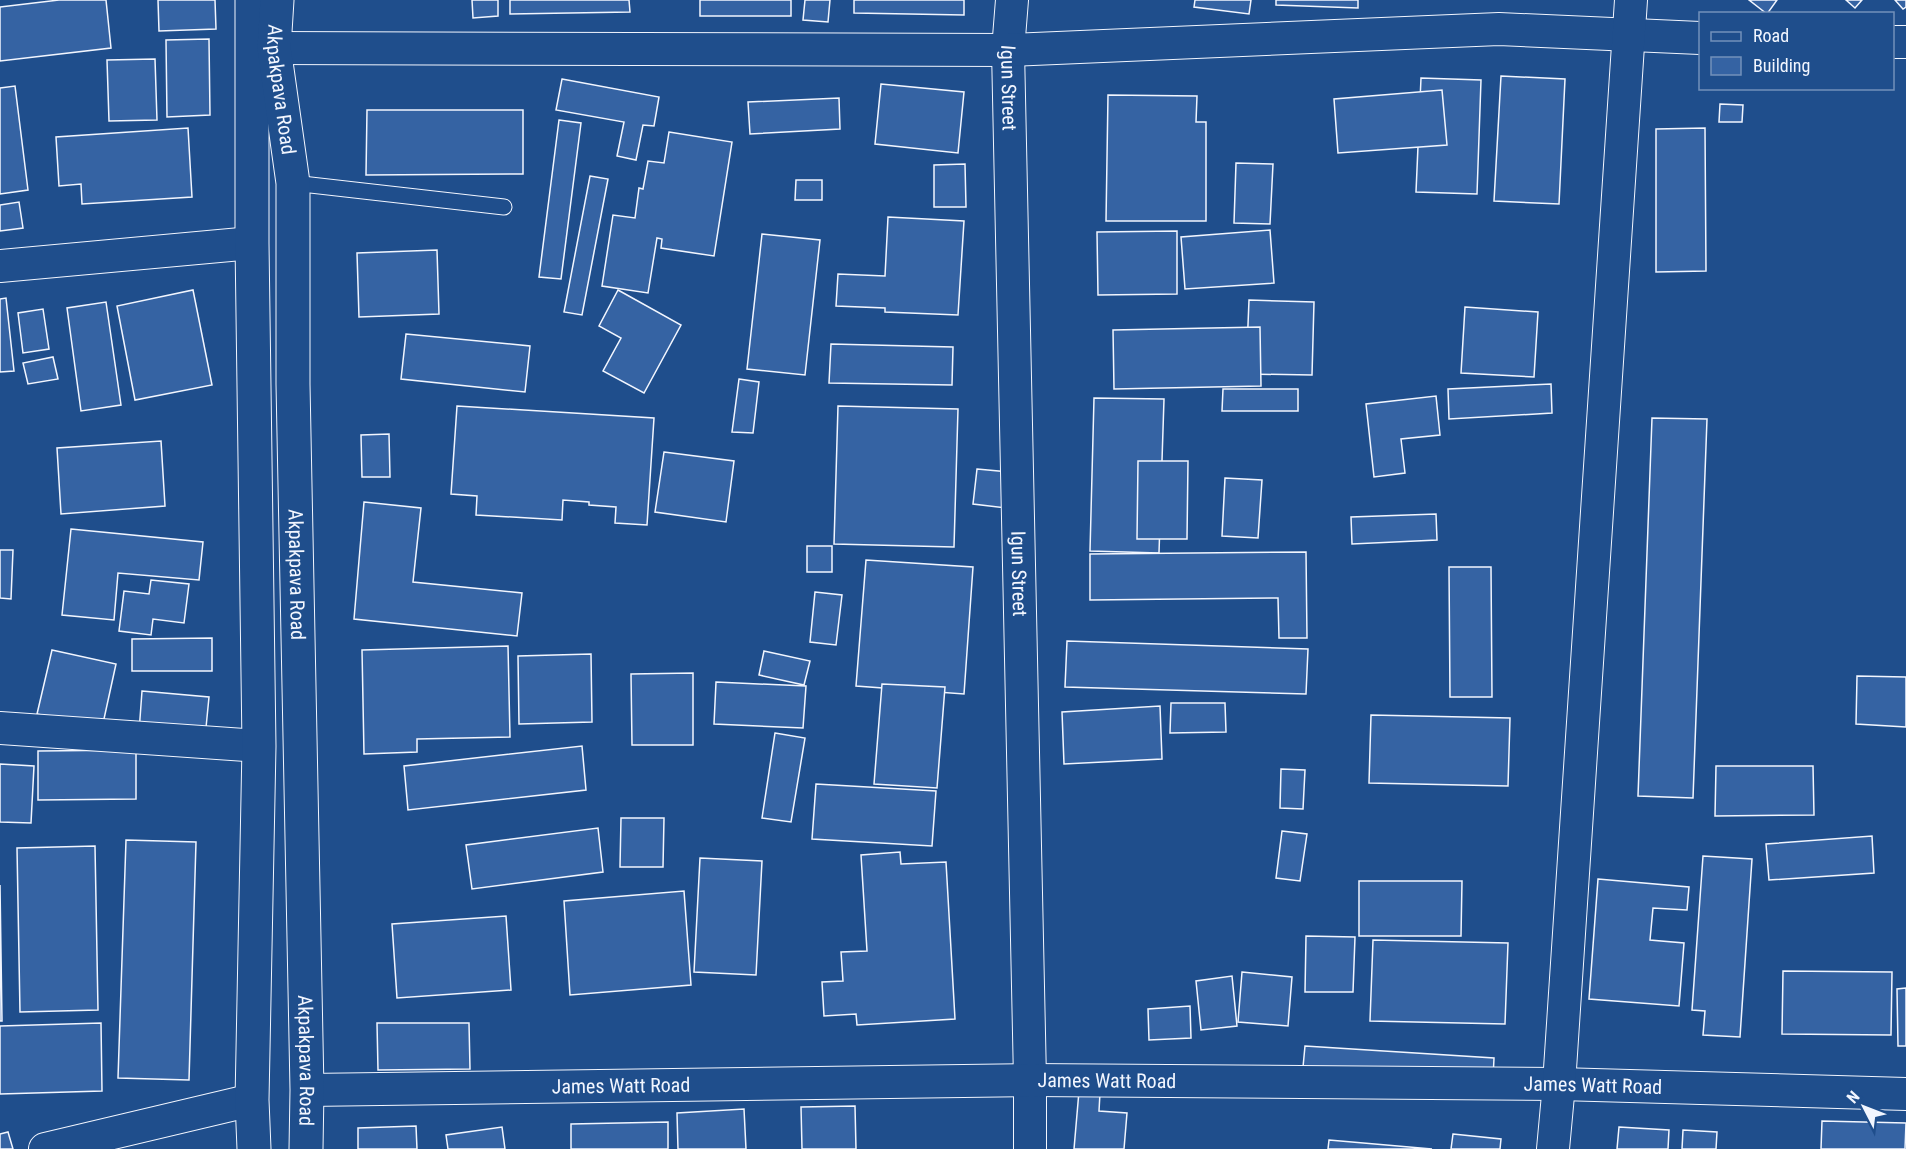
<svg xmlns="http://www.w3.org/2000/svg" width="1906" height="1149" font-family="'Roboto Condensed',sans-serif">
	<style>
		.building { fill: #3563a3; stroke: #f2f6ff; stroke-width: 1.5 }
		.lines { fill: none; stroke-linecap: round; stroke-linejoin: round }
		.lane-casing { stroke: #f2f6ff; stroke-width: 17 }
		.street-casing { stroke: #f2f6ff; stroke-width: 34 }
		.highway-casing { stroke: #f2f6ff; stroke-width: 35 }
		.lane { stroke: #1f4e8c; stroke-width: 15 }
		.street { stroke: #1f4e8c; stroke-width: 32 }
		.highway { stroke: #1f4e8c; stroke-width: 33 }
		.labels { text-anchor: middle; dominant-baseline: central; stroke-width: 4.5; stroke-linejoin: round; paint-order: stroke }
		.street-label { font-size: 20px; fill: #f2f6ff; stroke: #1f4e8c }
	</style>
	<rect width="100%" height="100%" fill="#1f4e8c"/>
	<g class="building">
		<polygon points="59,0 106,0 111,48 0,61 0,7"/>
		<polygon points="158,0 215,0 216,29 159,31"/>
		<polygon points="472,0 498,0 498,16 473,18"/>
		<polygon points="510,0 629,0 630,12 510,14"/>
		<rect x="700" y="0" width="91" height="16"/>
		<polygon points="805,0 830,0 828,22 803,20"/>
		<polygon points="854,0 964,0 964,15 854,13"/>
		<polygon points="1195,0 1251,0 1249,14 1194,7"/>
		<polygon points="1276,0 1358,0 1358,8 1276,5"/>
		<polygon points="1749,0 1777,0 1767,14"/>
		<polygon points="1846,0 1862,0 1855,8"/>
		<polygon points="1895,0 1906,0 1906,7 1903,9"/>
		<polygon points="209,39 210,115 167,117 166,40"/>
		<polygon points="155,59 157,120 109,121 107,60"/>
		<polygon points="1501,76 1565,79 1559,204 1494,201"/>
		<polygon points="1421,78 1481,80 1477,194 1416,192"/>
		<polygon points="562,79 659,97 654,126 643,125 636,160 617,156 624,122 556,110"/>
		<polygon points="881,84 964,92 958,153 875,144"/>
		<polygon points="15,86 28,190 0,194 0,88"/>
		<polygon points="1442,90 1447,145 1338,153 1334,99"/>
		<polygon points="1108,95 1197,96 1196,122 1206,122 1206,221 1106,221"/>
		<polygon points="839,98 840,129 750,134 748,102"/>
		<polygon points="1720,104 1743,105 1742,122 1719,122"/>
		<polygon points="367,110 523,110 523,174 366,175"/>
		<polygon points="559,120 581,123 561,279 539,277"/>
		<polygon points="188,128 192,197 82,204 81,184 59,186 56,137"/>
		<polygon points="1705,128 1706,271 1656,272 1656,129"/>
		<polygon points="669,132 732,142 714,256 661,248 662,239 657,238 648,293 602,286 613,215 635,218 639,188 643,189 648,161 664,163"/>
		<polygon points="1236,163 1273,164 1270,224 1234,223"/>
		<polygon points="965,164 966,207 934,207 934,165"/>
		<polygon points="590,176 608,179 582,315 564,312"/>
		<polygon points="796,180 822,180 822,200 795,200"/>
		<polygon points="19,202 23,228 0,231 0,205"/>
		<polygon points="888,217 964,221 958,315 885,312 885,308 836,306 838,274 885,276"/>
		<polygon points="1270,230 1274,283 1185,289 1181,237"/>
		<polygon points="1177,231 1177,294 1098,295 1097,232"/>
		<polygon points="762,234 820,240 805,375 747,369"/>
		<polygon points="437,250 439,314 359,317 357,253"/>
		<polygon points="193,290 212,385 135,400 117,306"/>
		<polygon points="618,290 681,325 644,393 603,371 621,338 599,326"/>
		<polygon points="6,298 14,371 0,372 0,299"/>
		<polygon points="1249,300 1314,302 1312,375 1246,374"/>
		<polygon points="106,302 121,405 81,411 67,308"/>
		<polygon points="1465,307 1538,312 1534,377 1461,373"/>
		<polygon points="43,309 49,349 23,353 18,313"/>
		<polygon points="1260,327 1261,386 1114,389 1113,330"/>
		<polygon points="406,334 530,346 525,392 401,379"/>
		<polygon points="831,344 953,347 952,385 829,383"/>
		<polygon points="53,357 58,379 28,384 23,363"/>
		<polygon points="739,379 759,382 753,433 732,432"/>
		<polygon points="1551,384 1552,413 1449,419 1448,389"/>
		<polygon points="1223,389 1298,389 1298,411 1222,411"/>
		<polygon points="1436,396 1440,435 1401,439 1405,473 1374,477 1366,404"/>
		<polygon points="1094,398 1164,399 1159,553 1090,551"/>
		<polygon points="457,406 654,418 647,525 615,523 616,507 589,505 589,502 563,500 562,520 476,515 477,496 451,494"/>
		<polygon points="838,406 958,409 954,547 834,544"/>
		<polygon points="1652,418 1707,419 1693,798 1638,796"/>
		<polygon points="389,434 390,477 362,477 361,435"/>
		<polygon points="161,441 165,506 61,514 57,448"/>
		<polygon points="664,452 734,461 726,522 655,512"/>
		<polygon points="1138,461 1188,461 1187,539 1137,539"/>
		<polygon points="977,469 1009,472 1006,508 973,504"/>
		<polygon points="1225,478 1262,480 1258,538 1222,536"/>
		<polygon points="364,502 421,508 413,582 522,593 517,636 354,619"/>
		<polygon points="1436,514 1437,540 1352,544 1351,517"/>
		<polygon points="71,529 203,542 199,580 118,573 114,620 62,615"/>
		<rect x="807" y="546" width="25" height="26"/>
		<polygon points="0,550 13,550 11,599 0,598"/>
		<polygon points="1306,552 1307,638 1279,638 1278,598 1090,600 1090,554"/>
		<polygon points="866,560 973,567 964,694 856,686"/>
		<polygon points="1449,567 1491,567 1492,697 1450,697"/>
		<polygon points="151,580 189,584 184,623 153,619 151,635 119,631 124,591 149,594"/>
		<polygon points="815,592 842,595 836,645 810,642"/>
		<polygon points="212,638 212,671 132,671 132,639"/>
		<polygon points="1067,641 1308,649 1306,694 1065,687"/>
		<polygon points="508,646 510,737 417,739 417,752 364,754 362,650"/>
		<polygon points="52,650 116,664 102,728 37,714"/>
		<polygon points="764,651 810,661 804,685 759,675"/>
		<polygon points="591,654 592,722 519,724 518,656"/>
		<polygon points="693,673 693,745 632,745 631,674"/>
		<polygon points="1857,676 1906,677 1906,727 1856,724"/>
		<polygon points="716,682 806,686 803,728 714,724"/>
		<polygon points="882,684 945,687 937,788 874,784"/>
		<polygon points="142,691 209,697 205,738 139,732"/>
		<polygon points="1171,703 1225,703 1226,732 1170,733"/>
		<polygon points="1160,706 1162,759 1064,764 1062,712"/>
		<polygon points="1371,715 1510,718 1508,786 1369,783"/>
		<polygon points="775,733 805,738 791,822 762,818"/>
		<polygon points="582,746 586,790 408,810 404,766"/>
		<polygon points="136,750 136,799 38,800 38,751"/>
		<polygon points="0,764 34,766 31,823 0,822"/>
		<polygon points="1716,766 1813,766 1814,815 1715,816"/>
		<polygon points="1281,769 1305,770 1303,809 1280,808"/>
		<polygon points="816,784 936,791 932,846 812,839"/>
		<polygon points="621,818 664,818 663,867 620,867"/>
		<polygon points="598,828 603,872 472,889 466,845"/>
		<polygon points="1282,831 1307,834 1300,881 1276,878"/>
		<polygon points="1872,836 1874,873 1769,880 1766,844"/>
		<polygon points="126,840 196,842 189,1080 118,1078"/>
		<polygon points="95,846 98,1010 20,1012 17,848"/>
		<polygon points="900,852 901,864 946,862 955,1019 857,1025 856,1014 824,1016 822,982 843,981 841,952 867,951 861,855"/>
		<polygon points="1703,856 1752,859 1740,1037 1703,1035 1705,1011 1692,1010"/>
		<polygon points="700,858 762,861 756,975 694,972"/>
		<polygon points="1598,879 1689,887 1687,910 1653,908 1650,940 1684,943 1679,1006 1589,999"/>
		<polygon points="1359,881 1462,881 1461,936 1359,936"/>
		<polygon points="0,885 2,1021 0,1021"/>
		<polygon points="684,891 691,985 570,995 564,901"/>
		<polygon points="506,916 511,990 397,998 392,924"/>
		<polygon points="1306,936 1355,937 1353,992 1305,992"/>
		<polygon points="1373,940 1508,943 1505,1024 1370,1021"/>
		<polygon points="1783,971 1892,972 1891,1035 1782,1034"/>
		<polygon points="1242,972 1292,977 1288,1026 1238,1022"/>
		<polygon points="1232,976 1237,1026 1201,1030 1196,981"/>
		<polygon points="1906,988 1906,1046 1898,1046 1897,989"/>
		<polygon points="1190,1006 1191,1038 1149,1040 1148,1009"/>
		<polygon points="101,1023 102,1091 0,1094 0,1026"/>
		<polygon points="377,1023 469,1023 470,1069 378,1070"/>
		<polygon points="1305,1046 1494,1058 1493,1079 1303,1067"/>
		<polygon points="1079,1091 1100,1093 1099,1111 1127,1113 1124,1149 1074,1149"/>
		<polygon points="855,1106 856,1149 802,1149 801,1107"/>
		<polygon points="744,1109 746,1149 678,1149 677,1113"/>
		<polygon points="1822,1121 1906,1123 1905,1149 1821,1149"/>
		<polygon points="668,1122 668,1149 571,1149 571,1124"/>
		<polygon points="416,1126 417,1149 358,1149 358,1128"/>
		<polygon points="502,1127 505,1149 448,1149 446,1135"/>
		<polygon points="1619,1127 1669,1130 1668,1149 1617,1149"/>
		<polygon points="1683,1130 1717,1132 1716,1149 1682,1149"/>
		<polygon points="8,1132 13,1149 0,1149 0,1134"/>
		<polygon points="1453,1134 1501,1139 1500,1149 1451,1149"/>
		<polygon points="1329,1140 1432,1149 1328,1149"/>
	</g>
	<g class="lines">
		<defs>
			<polyline id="lane" points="293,183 504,207"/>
			<g id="street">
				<path id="s1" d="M1012,0L1008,50L1030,1080V1149"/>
				<polyline points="1892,42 1906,42"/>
				<polyline points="274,48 1008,50 1499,29 1700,38"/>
				<polyline points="0,266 252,243"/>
				<polyline points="0,728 259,746"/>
				<path id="s2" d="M307,1090L1030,1080L1559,1084L1906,1094"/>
				<polyline points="45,1149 252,1100"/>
				<polyline points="1553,1149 1559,1084 1631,0"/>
			</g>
			<g id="highway">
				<polyline points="252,0 252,243 259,746 252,1100 254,1149"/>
				<path id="s3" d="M277,0L274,48L293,183V384L307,1090L306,1149"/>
			</g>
		</defs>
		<use href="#lane" class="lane-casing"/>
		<use href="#street" class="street-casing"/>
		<use href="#highway" class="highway-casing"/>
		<use href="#lane" class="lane"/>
		<use href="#street" class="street"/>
		<use href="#highway" class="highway"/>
	</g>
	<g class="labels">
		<g class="street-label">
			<text stroke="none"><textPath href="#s3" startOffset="90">Akpakpava Road</textPath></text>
			<text stroke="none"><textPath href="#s1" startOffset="88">Igun Street</textPath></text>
			<text stroke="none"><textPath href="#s3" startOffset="576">Akpakpava Road</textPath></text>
			<text stroke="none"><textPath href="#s1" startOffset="574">Igun Street</textPath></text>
			<text stroke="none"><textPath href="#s3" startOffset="1062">Akpakpava Road</textPath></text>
			<text stroke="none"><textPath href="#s2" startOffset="800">James Watt Road</textPath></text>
			<text stroke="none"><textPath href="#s2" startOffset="314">James Watt Road</textPath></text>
			<text stroke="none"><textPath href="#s2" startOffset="1286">James Watt Road</textPath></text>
		</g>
	</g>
	<rect x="1699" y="12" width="195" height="78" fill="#1f4e8c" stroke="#7391ba" stroke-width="1.5"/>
	<rect x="1711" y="32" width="30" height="9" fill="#1f4e8c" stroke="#7391ba" stroke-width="1.5"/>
	<text x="1753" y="42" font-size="18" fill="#f2f6ff">Road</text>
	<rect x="1711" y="57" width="30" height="18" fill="#3563a3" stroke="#7391ba" stroke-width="1.5"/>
	<text x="1753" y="72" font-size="18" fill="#f2f6ff">Building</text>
	<g transform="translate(1864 1107) rotate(312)" stroke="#1f4e8c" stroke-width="4.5" paint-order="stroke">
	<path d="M0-4.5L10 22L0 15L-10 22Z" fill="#f2f6ff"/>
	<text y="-9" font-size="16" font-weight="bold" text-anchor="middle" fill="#f2f6ff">N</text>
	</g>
</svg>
